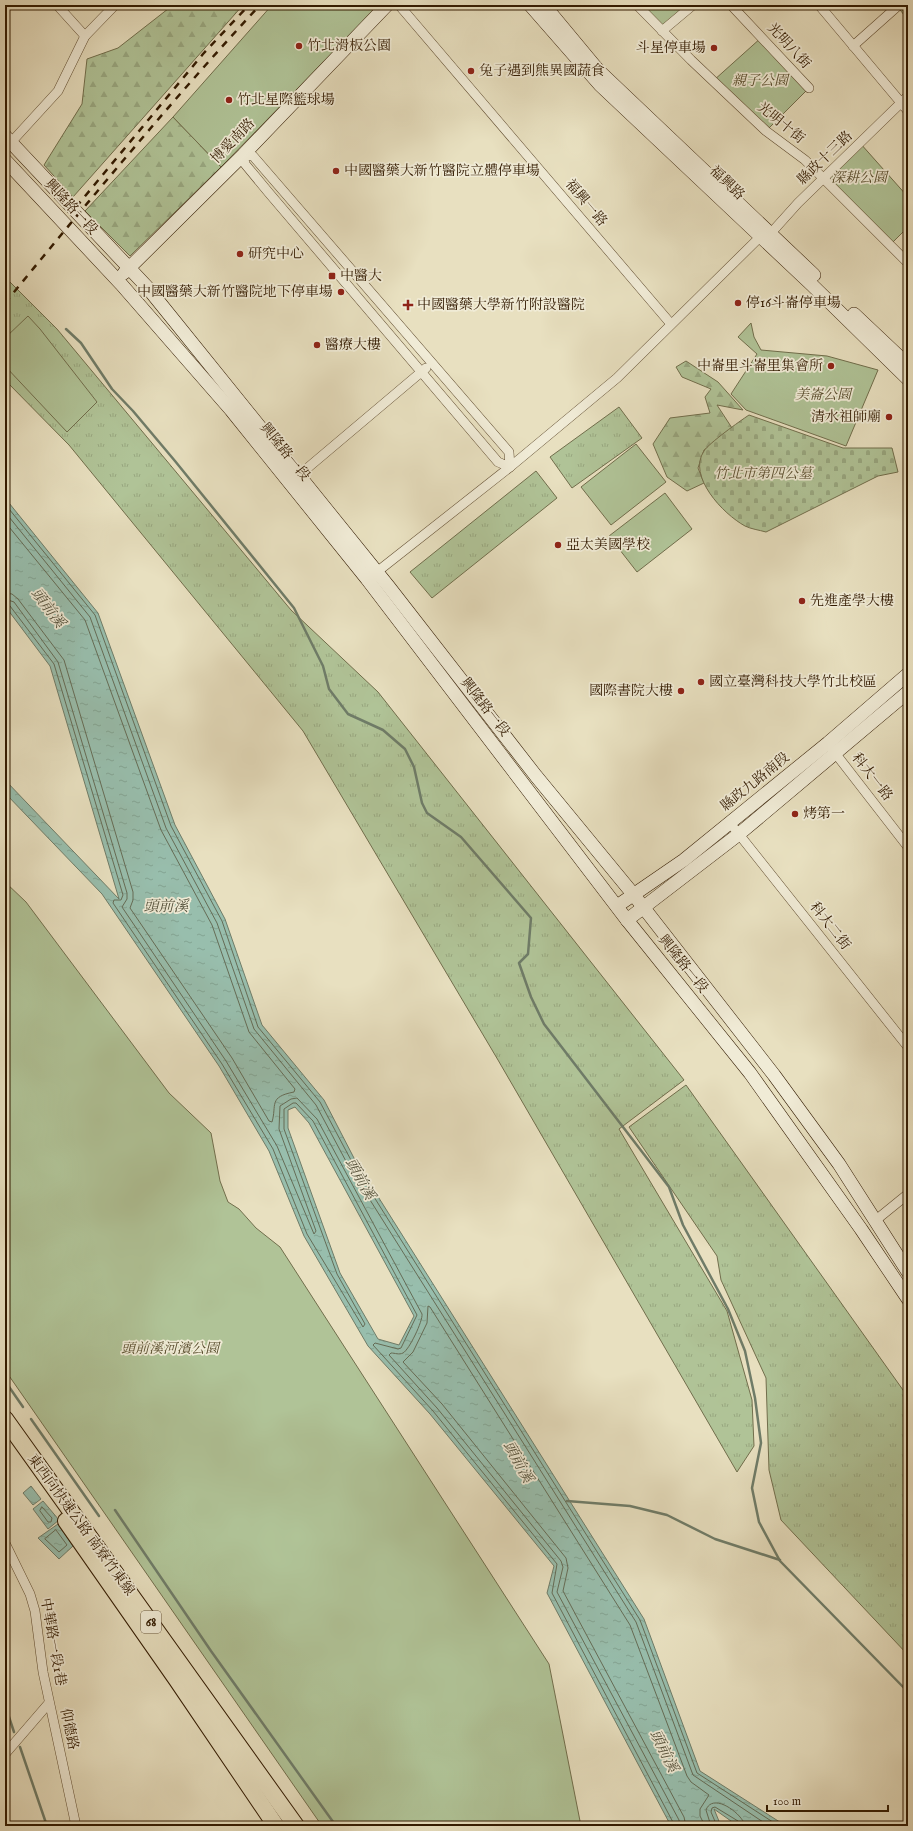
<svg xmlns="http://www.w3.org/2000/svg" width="913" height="1831" font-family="'IM FELL English','Noto Serif TC',serif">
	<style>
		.grass { fill: url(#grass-tufts); stroke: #716e4c }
		.forest { fill: url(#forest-firs); stroke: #716e4c }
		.cemetery { fill: url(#cemetery-stones); stroke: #716e4c }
		.green { fill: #b0c397; stroke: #716e4c }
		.water { fill: url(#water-ripples); stroke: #6f7c68; fill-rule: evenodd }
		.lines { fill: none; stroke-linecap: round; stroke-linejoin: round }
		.shore { stroke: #656c56; stroke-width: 1 }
		.stream { stroke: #6f7c68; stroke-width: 2.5 }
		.street-casing { stroke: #604c30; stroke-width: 10 }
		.secondary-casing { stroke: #321a00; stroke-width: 14 }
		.highway-casing { stroke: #321a00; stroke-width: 18 }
		.street { stroke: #f0ebd6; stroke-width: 9 }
		.secondary { stroke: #f0ebd6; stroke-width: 13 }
		.highway { stroke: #e8e0c0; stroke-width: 16 }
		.rail { stroke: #321a00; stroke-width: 2.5; stroke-dasharray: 7 7; stroke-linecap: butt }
		.poi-dot { fill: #8f2418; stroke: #f0ebd6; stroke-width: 1.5 }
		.labels { text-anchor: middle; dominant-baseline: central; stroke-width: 3.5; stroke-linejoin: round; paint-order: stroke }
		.shield { fill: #f0ebd6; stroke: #6b5940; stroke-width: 1 }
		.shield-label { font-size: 13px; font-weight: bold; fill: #321a00 }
		.poi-label { font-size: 14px; fill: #321a00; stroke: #f0ebd6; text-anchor: start }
		.street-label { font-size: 14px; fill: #321a00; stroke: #f0ebd6 }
		.park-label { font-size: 14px; font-style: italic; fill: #584d2d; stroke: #f0ebd6 }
		.water-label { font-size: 15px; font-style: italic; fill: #56533d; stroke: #f0ebd6 }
	</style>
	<defs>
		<pattern id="grass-tufts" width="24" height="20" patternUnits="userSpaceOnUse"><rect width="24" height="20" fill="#b0c397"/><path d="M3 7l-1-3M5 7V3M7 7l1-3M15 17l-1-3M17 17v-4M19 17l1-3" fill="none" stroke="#98a780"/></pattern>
		<pattern id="forest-firs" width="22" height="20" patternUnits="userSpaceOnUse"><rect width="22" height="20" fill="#b0c397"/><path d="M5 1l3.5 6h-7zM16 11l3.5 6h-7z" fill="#98a780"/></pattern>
		<pattern id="cemetery-stones" width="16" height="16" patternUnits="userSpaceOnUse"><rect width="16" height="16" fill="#b0c397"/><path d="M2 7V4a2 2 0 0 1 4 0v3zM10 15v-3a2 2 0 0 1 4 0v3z" fill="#98a780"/></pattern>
		<pattern id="water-ripples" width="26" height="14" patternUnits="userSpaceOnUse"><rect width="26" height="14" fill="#98bead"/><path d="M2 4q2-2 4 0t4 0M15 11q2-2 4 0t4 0" fill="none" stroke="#83a393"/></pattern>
	</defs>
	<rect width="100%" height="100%" fill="#e8e0c0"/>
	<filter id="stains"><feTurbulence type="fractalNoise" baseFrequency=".005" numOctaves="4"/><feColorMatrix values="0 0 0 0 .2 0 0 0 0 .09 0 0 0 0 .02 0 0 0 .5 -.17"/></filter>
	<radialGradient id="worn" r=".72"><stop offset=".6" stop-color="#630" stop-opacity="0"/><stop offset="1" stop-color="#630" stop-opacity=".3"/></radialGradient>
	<g class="grass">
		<polygon points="5,277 57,329 291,610 378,692 684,1080 619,1129 727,1311 752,1400 754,1446 737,1472 498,1060 303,731 69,445 5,380"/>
		<polygon points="619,407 642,438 572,488 550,457"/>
		<polygon points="536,471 557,498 432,598 410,572"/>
		<polygon points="686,1085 908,1397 908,1655 781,1520 769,1470 766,1378 721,1280 717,1256 629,1127"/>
	</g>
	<g class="forest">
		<polygon points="173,5 243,5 73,197 44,165 82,104 87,59 118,48"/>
		<polygon points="173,117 221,167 130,256 85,211"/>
		<polygon points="686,361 718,382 743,410 717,405 732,428 704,450 698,468 704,483 687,491 667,477 653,444 670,418 710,413 705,397 711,389 682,377 676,367"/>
	</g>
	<path class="cemetery" d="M749,415L843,448H892L898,472L878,476L766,532C759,530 751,529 745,526C723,514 687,476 704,451C709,443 740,421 749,415Z"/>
	<g class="green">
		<polygon points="272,5 379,5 221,167 173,117"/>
		<polygon points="637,5 693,5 662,31"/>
		<polygon points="899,5 908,5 908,20 897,6"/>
		<polygon points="762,37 809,88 766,131 713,81"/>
		<polygon points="860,143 908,197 908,227 891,244 824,178"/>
		<polygon points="28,316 40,329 97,402 67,432 5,366 5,338"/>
		<polygon points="751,323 754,337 761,350 827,356 878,370 846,446 746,410 731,394 757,354 738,337"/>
		<polygon points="636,444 666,482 611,525 581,487"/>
		<polygon points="665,493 692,529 637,572 609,536"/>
		<polygon points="5,882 26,902 169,1093 211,1133 220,1181 228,1202 239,1209 256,1228 280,1247 549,1664 581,1826 322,1826 5,1370"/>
	</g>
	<g class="water">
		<path d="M5,498L98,613L175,825L225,919L262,1025L324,1100L355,1160L644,1619L700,1771L786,1826H738L714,1809L721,1826H671L547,1593L554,1566L430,1414L368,1346L304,1236L269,1151L219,1066L102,894L5,793V780L119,899L50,666L5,606ZM295,1107L309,1123L414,1316L399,1345L378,1339L340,1273L288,1128V1110Z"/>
		<polygon points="31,1486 41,1499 33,1505 23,1493"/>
		<polygon points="43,1501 59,1520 48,1529 33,1509"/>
		<polygon points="58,1524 73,1546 59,1559 38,1538"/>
	</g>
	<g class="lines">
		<g class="shore">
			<polyline points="5,504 95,615 171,826 222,921 258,1027 320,1102 352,1162 640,1620 697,1773 779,1826"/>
			<polyline points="5,512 90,617 166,828 217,923 254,1029 316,1105 348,1165 636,1622 693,1775 769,1826"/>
			<path d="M5,522L85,620L161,830L212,925L249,1032L295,1089L294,1092C268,1097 277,1105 272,1122L269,1121L232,1058L130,908L133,900V892L64,660L18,599L12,594L5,593"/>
			<path d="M5,599L14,602L58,662L127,893V899L122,907L226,1061L277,1146L314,1234L316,1231L279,1129L280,1106L291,1099L297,1098L317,1119L422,1314C423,1321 409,1350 403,1353C399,1355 395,1353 391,1353L389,1355L437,1408L561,1561L563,1567L557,1592L679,1820L680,1826"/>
			<polyline points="5,604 10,606 54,664 123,895 121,900 114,900 113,903 222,1064 273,1149 307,1234 363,1327 365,1324 337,1274 284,1129 284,1109 293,1103 296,1103 313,1121 417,1315 401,1348 398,1349 375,1343 373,1345 433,1411 557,1564 552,1593 675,1826"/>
			<polygon points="42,1507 52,1518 51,1522 48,1522 40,1511"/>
			<polygon points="56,1530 67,1545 59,1552 45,1539"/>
			<polyline points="686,1826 684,1817 563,1591 568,1568 566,1558 442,1404 403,1362 413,1352 427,1323 428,1306 430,1307 630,1625 687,1776 691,1782 709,1795 700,1809 700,1816 705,1826"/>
			<path d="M711,1826L706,1810C713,1791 744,1815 745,1826"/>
			<polyline points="717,1826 711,1812 712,1808 715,1807 738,1821 739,1826"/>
		</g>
		<g class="stream">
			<polyline points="66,329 81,343 112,389 133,411 175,461 294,608 323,666 329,689 348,714 383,730 405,749 414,767 422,803 427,813 461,837 531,918 528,954 519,963 531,997 544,1024 669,1187 683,1225 728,1309 745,1351 755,1398 761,1443 752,1488 759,1522 780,1561 908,1692"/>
			<polyline points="5,1381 23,1407"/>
			<polyline points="31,1419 99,1516"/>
			<polyline points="567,1501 630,1506 667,1515 715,1539 780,1560"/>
			<polyline points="115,1510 211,1651 336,1826"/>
			<polyline points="5,1705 14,1732"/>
			<polyline points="20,1747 47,1826"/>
		</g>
		<defs>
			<g id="street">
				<polyline points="57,5 85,36"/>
				<polyline points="399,5 671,324"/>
				<polyline points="637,5 691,60 766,131 805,160 908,263"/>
				<polyline points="731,5 809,88"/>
				<polyline points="819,5 908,111"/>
				<polyline points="662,31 693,5"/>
				<polyline points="853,46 899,5"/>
				<polyline points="5,149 58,91 85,36 115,5"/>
				<polygon points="243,155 253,156 509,452 510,467 498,462 269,193 245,164"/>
				<polyline points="298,476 426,368"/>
				<polyline points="373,575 510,467 617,378 760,237 771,233 798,203 908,96"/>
				<polyline points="832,749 908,847"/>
				<polyline points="730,823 908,1047"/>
				<polyline points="876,1220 908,1194"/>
				<polyline points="5,1543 30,1594 35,1611 43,1672 76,1826"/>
				<polyline points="5,1754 49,1703"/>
			</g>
			<g id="secondary">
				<polyline points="530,5 600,85 812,285 908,379"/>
				<polyline points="544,5 598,70 814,275"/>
				<polyline points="5,136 147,287 389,587 536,776 633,894 774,1075 839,1164 908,1272"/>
				<polyline points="5,160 121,284 231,410 367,579 627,920 750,1073 861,1229 908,1299"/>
				<polyline points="124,273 243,155 387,5"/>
				<polyline points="854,314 908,365"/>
				<polyline points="617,906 684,860 828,743 908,674"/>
				<polyline points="627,920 739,834 908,692"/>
			</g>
			<g id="highway">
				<polyline points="5,1419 296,1826"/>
				<polyline points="66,1521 177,1680 276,1826"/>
			</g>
		</defs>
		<use href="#street" class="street-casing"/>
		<use href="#secondary" class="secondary-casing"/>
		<use href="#highway" class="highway-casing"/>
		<use href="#street" class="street"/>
		<use href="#secondary" class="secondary"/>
		<use href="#highway" class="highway"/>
		<g class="rail">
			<polyline points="76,207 203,54 249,5"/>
			<path d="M5,303C88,202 171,101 260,5"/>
		</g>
	</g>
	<g class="poi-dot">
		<circle cx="299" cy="46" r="4"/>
		<circle cx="714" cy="48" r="4"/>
		<circle cx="471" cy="71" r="4"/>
		<circle cx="229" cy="100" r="4"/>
		<circle cx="336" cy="171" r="4"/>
		<circle cx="240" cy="254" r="4"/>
		<rect x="328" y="272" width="8" height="8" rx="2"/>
		<circle cx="341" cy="292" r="4"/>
		<circle cx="738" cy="303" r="4"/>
		<path d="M406 299h4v4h4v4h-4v4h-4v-4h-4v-4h4z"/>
		<circle cx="317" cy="345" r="4"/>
		<circle cx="831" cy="366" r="4"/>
		<circle cx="889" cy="417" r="4"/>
		<circle cx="558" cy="545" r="4"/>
		<circle cx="802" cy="601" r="4"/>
		<circle cx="701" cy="682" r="4"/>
		<circle cx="681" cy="691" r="4"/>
		<circle cx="795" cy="814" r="4"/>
	</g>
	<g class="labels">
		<rect class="shield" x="141" y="1611" width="20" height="22" rx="3"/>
		<g class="shield-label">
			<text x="151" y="1622">68</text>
		</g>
		<g class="poi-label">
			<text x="307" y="46">竹北滑板公園</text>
			<text x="706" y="48" text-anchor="end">斗星停車場</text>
			<text x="479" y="71">兔子遇到熊異國蔬食</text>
			<text x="237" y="100">竹北星際籃球場</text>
			<text x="344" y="171">中國醫藥大新竹醫院立體停車場</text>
			<text x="248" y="254">研究中心</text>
			<text x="340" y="276">中醫大</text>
			<text x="333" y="292" text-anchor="end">中國醫藥大新竹醫院地下停車場</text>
			<text x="746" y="303">停16斗崙停車場</text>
			<text x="417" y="305">中國醫藥大學新竹附設醫院</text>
			<text x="325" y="345">醫療大樓</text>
			<text x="823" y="366" text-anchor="end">中崙里斗崙里集會所</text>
			<text x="881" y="417" text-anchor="end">清水祖師廟</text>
			<text x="566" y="545">亞太美國學校</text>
			<text x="810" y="601">先進產學大樓</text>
			<text x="709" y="682">國立臺灣科技大學竹北校區</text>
			<text x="673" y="691" text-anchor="end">國際書院大樓</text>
			<text x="803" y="814">烤第一</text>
		</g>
		<g class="street-label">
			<text transform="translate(789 46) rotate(47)">光明八街</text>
			<text transform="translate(781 123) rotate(39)">光明十街</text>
			<text transform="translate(233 141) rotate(-46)">博愛南路</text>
			<text transform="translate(825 158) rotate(-44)">縣政十三路</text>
			<text transform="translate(727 183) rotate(44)">福興路</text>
			<text transform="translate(586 203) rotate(50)">福興一路</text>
			<text transform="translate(71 207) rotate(47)">興隆路一段</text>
			<text transform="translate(285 452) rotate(51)">興隆路一段</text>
			<text transform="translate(485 707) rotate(52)">興隆路一段</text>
			<text transform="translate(872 777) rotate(52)">科大一路</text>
			<text transform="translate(755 782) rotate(-39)">縣政九路南段</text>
			<text transform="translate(830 926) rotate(52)">科大二街</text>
			<text transform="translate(683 964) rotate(51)">興隆路一段</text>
			<text transform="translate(81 1525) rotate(54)">東西向快速公路 南寮竹東線</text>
			<text transform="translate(53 1642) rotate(80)">中華路一段1巷</text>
			<text transform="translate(69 1729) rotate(78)">仰德路</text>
		</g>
		<g class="park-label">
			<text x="760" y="81">親子公園</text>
			<text x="859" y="178">深耕公園</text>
			<text x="823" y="395">美崙公園</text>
			<text x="763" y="474">竹北市第四公墓</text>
			<text x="170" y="1349">頭前溪河濱公園</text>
		</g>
		<g class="water-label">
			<text transform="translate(48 608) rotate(53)">頭前溪</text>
			<text x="166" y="906">頭前溪</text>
			<text transform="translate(360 1179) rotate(61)">頭前溪</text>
			<text transform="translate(518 1462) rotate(61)">頭前溪</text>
			<text transform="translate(664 1751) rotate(64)">頭前溪</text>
		</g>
	</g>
	<rect width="913" height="1831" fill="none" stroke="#e8e0c0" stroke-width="20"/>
	<rect x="6" y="6" width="901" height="1819" fill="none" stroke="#321a00" stroke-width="2"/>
	<rect x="10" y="10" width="893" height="1811" fill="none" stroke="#321a00"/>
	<path d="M767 1805v6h121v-6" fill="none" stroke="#321a00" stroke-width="2"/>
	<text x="773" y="1805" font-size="12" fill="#321a00" stroke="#f0ebd6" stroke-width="3" paint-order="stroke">100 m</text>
	<rect width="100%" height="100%" filter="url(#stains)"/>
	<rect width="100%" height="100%" fill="url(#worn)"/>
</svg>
